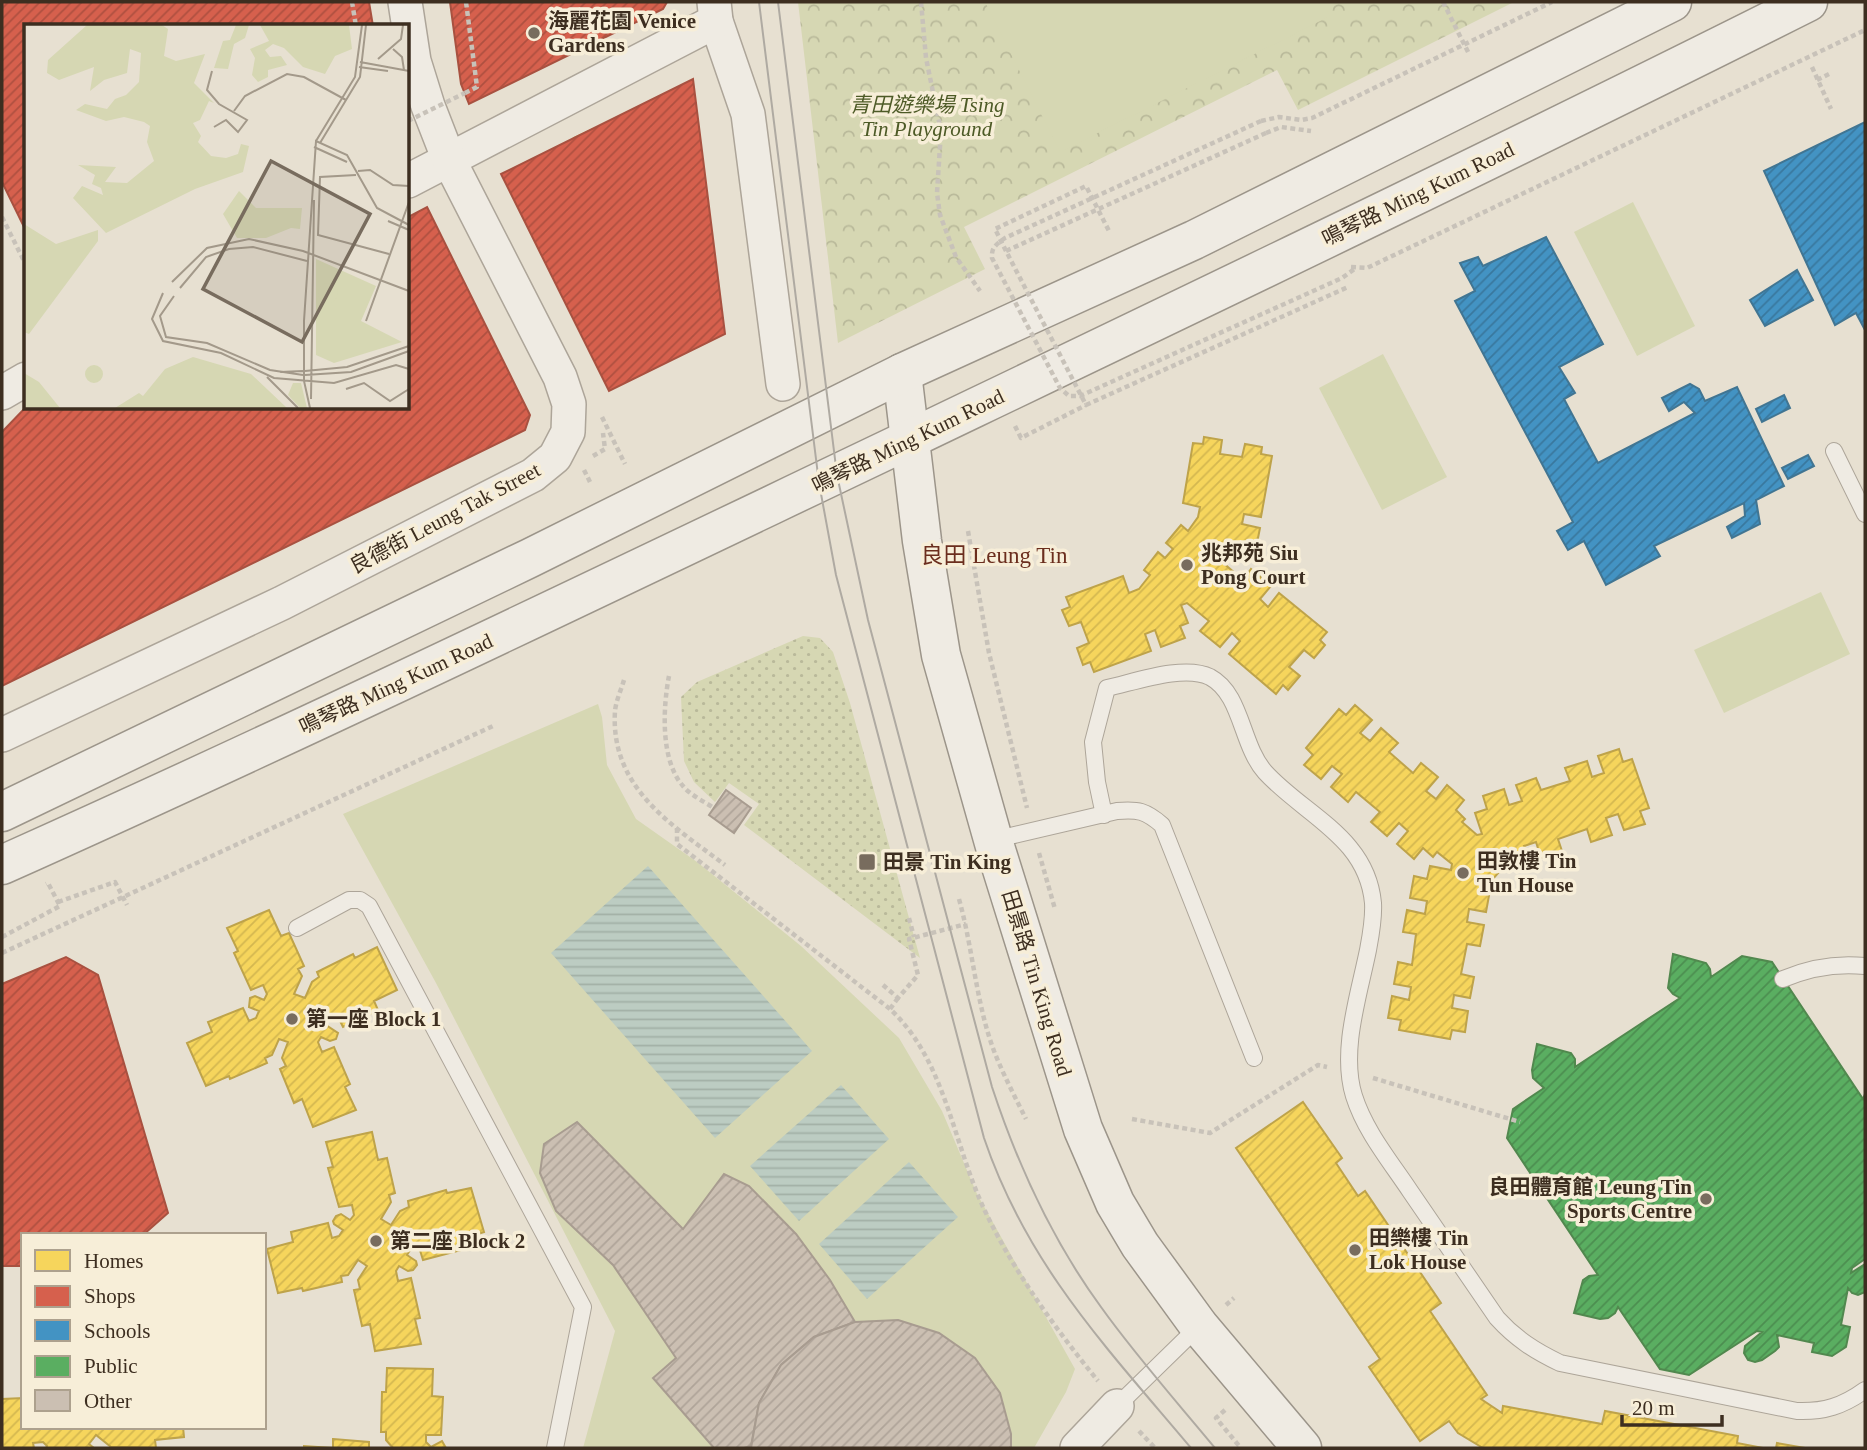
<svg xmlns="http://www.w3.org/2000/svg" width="1867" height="1450" font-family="'Times New Roman','Noto Sans TC',serif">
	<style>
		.grass { fill: url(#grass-dots) }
		.park { fill: url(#park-crowns) }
		.pitch { fill: #d6d7b3 }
		.water { fill: url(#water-rules) }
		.homes { fill: url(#homes-hatch); stroke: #bea34a; stroke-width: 2 }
		.shops { fill: url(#shops-hatch); stroke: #a85140; stroke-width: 2 }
		.schools { fill: url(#schools-hatch); stroke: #417592; stroke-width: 2 }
		.public { fill: url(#public-hatch); stroke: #51884e; stroke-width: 2 }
		.building { fill: url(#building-hatch); stroke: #a89c90; stroke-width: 2 }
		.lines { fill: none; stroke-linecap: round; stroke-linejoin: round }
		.lane-casing { stroke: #ada599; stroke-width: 18 }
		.street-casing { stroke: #ada599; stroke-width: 36 }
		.secondary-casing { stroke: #9c958a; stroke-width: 41 }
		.path { stroke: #c8c2b9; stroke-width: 4.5; stroke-dasharray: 5 3.5; stroke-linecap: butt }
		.lane { stroke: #efebe3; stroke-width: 16 }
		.street { stroke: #efebe3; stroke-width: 33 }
		.secondary { stroke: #efebe3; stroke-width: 38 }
		.tram { stroke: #afaaa2; stroke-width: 2 }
		.path-bridge { stroke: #c8c2b9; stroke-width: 4.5; stroke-dasharray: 5 3.5; stroke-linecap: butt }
		.poi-dot { fill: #786c5e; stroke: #f7eed8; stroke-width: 2.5 }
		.labels { text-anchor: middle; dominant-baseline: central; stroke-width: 7; stroke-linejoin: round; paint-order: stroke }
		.poi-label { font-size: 21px; font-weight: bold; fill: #3d2e20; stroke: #f7eed8; text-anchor: start }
		.park-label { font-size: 21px; font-style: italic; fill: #4d5a26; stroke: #f7eed8 }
		.street-label { font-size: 21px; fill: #3d2e20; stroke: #f7eed8 }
		.neighbourhood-label { font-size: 23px; fill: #6b2e1e; stroke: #f7eed8 }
		.inset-road { fill: none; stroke: #a3998a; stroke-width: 2 }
		.view { fill: #786c5e; fill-opacity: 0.15; stroke: #786c5e; stroke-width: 3.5 }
		.inset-edge { fill: none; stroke: #3d2e20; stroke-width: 3.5 }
	</style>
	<defs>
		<pattern id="grass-dots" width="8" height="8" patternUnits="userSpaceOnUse" patternTransform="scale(1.75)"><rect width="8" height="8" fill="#d6d7b3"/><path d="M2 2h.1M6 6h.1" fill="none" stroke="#b9b99a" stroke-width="1.8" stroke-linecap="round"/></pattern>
		<pattern id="park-crowns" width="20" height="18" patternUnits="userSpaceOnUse" patternTransform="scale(1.75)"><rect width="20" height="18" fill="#d6d7b3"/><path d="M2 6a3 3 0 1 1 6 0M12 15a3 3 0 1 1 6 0" fill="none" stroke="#b9b99a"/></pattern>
		<pattern id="water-rules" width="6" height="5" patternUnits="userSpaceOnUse" patternTransform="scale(1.75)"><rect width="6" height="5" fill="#bcccc2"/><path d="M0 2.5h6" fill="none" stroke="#a2b0a6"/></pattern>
		<pattern id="homes-hatch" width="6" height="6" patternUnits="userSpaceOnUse" patternTransform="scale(1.75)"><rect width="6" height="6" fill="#f6d55c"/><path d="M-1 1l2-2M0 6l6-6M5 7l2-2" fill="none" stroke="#d4b750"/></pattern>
		<pattern id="shops-hatch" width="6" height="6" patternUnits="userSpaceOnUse" patternTransform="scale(1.75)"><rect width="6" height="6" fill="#d6604d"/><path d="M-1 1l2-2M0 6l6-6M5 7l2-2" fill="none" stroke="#af5040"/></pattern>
		<pattern id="schools-hatch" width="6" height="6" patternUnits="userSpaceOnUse" patternTransform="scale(1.75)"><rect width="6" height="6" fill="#4393c3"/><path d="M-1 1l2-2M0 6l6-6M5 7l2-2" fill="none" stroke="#39789e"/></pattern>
		<pattern id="public-hatch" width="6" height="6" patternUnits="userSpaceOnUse" patternTransform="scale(1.75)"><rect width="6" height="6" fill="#5aae61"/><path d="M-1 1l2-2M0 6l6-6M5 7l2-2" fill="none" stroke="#4c8e50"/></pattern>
		<pattern id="building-hatch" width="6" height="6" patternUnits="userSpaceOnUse" patternTransform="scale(1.75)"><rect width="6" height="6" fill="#cbbfb2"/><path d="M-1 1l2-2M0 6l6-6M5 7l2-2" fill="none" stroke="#afa499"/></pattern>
	</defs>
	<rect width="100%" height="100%" fill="#e7e0d1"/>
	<polygon class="grass" points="803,636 820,638 833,652 850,703 920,958 744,825 759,804 729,783 715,802 694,782 684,761 681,697 697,682"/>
	<polygon class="park" points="798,2 1514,2 1298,110 1277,70 964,227 985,269 838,343"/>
	<g class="pitch">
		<polygon points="985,2 1323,2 1330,16 1060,152"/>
		<polygon points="1633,202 1695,326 1637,356 1574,232"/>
		<polygon points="1383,354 1447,477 1382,510 1319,388"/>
		<polygon points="1821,592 1850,654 1724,713 1694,650"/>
		<polygon points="598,704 602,717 607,765 636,819 697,862 801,946 899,1038 942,1111 977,1194 1075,1369 1066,1392 1034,1448 583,1448 615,1331 436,983 343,814"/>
	</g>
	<g class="water">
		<polygon points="648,866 812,1051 715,1138 551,953"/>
		<polygon points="841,1085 889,1139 799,1221 750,1166"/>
		<polygon points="909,1162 958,1217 867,1299 819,1244"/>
	</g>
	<g class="homes">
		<polygon points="41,2 67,2 59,14"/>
		<polygon points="78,2 145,2 148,4 132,26 127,26 105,11 95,26 75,26 65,19"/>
		<polygon points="469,2 524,2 530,40 515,42 514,32 505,34 500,4 470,9"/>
		<polygon points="536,2 561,2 564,24 554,25 556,35 541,38"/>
		<polygon points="593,129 608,160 625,152 653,209 647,212 663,245 645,255 640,245 630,251 627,260 655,318 636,328 631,318 623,322 630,337 605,349 594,326 589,328 578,305 574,307 567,292 588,281 582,267 578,277 556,270 580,197 573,195 578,177 586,180 587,177 574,150 579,148 574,138"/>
		<polygon points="26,164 26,191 14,182"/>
		<polygon points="426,258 438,279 411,294 415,301 441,288 453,309 426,323 440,349 431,354 435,363 422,369 408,341 408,267"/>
		<polygon points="1204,437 1222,440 1220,454 1242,457 1245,444 1262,447 1261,454 1272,456 1261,517 1244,514 1242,524 1260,528 1255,553 1242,551 1241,558 1222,555 1221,561 1243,580 1251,569 1271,586 1260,599 1268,607 1279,593 1327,632 1320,640 1325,645 1314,658 1304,650 1289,667 1300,676 1288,690 1283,685 1276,694 1229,654 1240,641 1232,633 1220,647 1200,631 1209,621 1187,603 1181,605 1188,623 1180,626 1185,638 1161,647 1155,630 1145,634 1151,651 1094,672 1090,662 1083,665 1077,648 1089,643 1081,622 1069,626 1062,610 1070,607 1066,597 1123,576 1129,593 1139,589 1150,575 1144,570 1158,552 1165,558 1173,549 1166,543 1181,525 1188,531 1198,517 1200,507 1183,503 1193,443 1203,444"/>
		<polygon points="1355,705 1372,720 1360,733 1370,741 1381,728 1398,743 1389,752 1413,773 1421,763 1438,777 1426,791 1436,799 1447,785 1464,800 1456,810 1465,819 1462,822 1477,835 1482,834 1475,813 1487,809 1483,796 1504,789 1509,805 1522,801 1516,785 1536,778 1541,790 1570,781 1565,768 1587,761 1592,777 1604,773 1598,756 1619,749 1623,762 1632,759 1649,808 1640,811 1645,824 1624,830 1618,814 1606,818 1612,835 1591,842 1587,829 1558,839 1562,851 1541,858 1536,842 1524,846 1529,862 1508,870 1506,864 1484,889 1490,890 1486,912 1469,909 1467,922 1484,925 1480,946 1467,944 1461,974 1474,977 1470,998 1454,995 1452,1008 1468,1011 1465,1032 1452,1030 1450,1039 1399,1030 1401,1020 1388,1018 1392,996 1409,1000 1411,987 1394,984 1398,962 1412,965 1416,934 1403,932 1407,910 1425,914 1427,901 1410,898 1414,876 1427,879 1430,866 1451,870 1452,864 1437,852 1433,857 1423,848 1414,859 1397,844 1408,831 1399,823 1387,836 1371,822 1380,812 1356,792 1348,802 1331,787 1342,774 1332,766 1321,779 1304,765 1313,755 1306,748 1339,709 1346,715"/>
		<polygon points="269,910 281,936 289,933 304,966 298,969 302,976 294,994 305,998 312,982 319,977 317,972 353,954 355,958 377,947 397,990 374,1001 378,1010 343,1027 337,1015 328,1019 326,1025 338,1033 336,1039 330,1041 321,1037 318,1042 322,1052 334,1047 350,1084 345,1087 356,1110 313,1127 302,1099 294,1103 280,1069 286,1066 282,1058 288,1042 279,1039 272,1055 265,1058 267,1063 230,1079 229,1076 206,1086 187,1043 212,1032 208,1022 243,1008 249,1021 256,1018 259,1011 249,1007 250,998 255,996 264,1000 267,994 263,985 251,990 234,953 238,951 227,928"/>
		<polygon points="1303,1102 1342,1158 1336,1163 1358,1196 1365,1191 1441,1303 1430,1311 1487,1395 1481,1399 1502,1413 1503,1406 1602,1424 1605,1411 1738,1436 1737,1443 1763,1448 1483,1448 1458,1433 1449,1421 1420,1441 1369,1367 1380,1359 1236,1148"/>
		<polygon points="372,1132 378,1160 387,1158 395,1193 389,1195 391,1202 381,1219 391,1225 400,1211 409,1207 408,1201 446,1190 447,1193 471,1188 484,1232 458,1240 461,1250 423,1260 419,1247 410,1250 407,1255 416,1261 417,1265 413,1270 408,1271 399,1266 396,1271 398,1281 411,1278 420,1318 415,1319 421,1344 375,1351 370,1324 362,1326 354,1290 360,1289 358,1280 367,1266 358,1260 348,1275 341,1276 342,1282 303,1291 302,1288 278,1293 267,1249 293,1242 291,1232 328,1223 332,1238 339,1236 343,1230 334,1224 333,1221 336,1216 341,1214 350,1220 354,1215 352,1205 339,1207 328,1168 333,1167 326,1142"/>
		<polygon points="387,1368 433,1369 432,1396 443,1397 441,1435 426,1435 426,1442 431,1447 442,1441 446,1448 393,1448 386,1440 386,1432 381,1432 382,1392 386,1392"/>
		<polygon points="23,1398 23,1427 183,1427 184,1437 155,1440 156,1448 111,1447 96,1435 89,1444 94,1448 46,1448 47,1446 43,1442 33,1443 34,1448 2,1448 2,1399"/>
		<polygon points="333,1439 369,1442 369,1448 304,1448 304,1446 333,1448"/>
		<polygon points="1777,1443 1805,1448 1776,1448"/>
	</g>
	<g class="shops">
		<polygon points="2,2 369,2 373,26 26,26 26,231 2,182"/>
		<polygon points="450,2 667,2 663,9 469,104 461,84"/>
		<polygon points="693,79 725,334 609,391 501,174"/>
		<polygon points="427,207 530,415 525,430 2,686 2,432 26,407 408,408 408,217"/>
		<polygon points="66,957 98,975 168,1213 143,1235 23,1235 23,1266 2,1266 2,984"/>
	</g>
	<g class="schools">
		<polygon points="1865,122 1865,330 1856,313 1835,325 1764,171"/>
		<polygon points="1546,237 1603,344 1559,367 1575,393 1564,399 1598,463 1695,413 1684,402 1669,411 1662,398 1690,384 1699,389 1705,401 1737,387 1784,486 1756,500 1760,524 1732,538 1727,527 1745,516 1744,503 1654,546 1660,556 1606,585 1584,541 1568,550 1557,531 1573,522 1455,301 1475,291 1460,263 1478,257 1483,266"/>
		<polygon points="1797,270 1813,300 1765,326 1750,300"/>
		<polygon points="1784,395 1790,408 1762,422 1756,409"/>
		<polygon points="1808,455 1814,466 1788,479 1782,468"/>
	</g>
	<polygon class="public" points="1673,954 1706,963 1710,969 1711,977 1742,956 1772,962 1863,1099 1865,1094 1865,1259 1852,1268 1851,1273 1865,1264 1865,1292 1858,1295 1852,1293 1848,1288 1841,1325 1850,1327 1846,1347 1832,1356 1812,1352 1814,1343 1777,1335 1779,1347 1775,1351 1762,1360 1755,1362 1748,1360 1744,1353 1745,1346 1762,1332 1757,1331 1689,1375 1660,1369 1618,1307 1615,1313 1608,1318 1600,1319 1574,1313 1583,1280 1589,1276 1598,1275 1507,1138 1513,1109 1544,1088 1533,1078 1532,1070 1537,1044 1571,1053 1575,1059 1575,1067 1680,998 1673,994 1668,988"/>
	<g class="building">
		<polygon points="726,790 751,808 734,833 709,815"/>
		<polygon points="577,1122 683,1229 724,1174 749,1186 796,1234 830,1280 855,1322 814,1337 781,1365 759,1403 751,1446 744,1448 714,1448 653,1378 676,1358 613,1265 556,1211 540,1173 544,1144"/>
		<polygon points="898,1320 939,1333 975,1358 1000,1393 1011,1434 1011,1448 751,1448 759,1403 781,1365 814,1337 855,1322"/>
	</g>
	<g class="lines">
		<defs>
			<g id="lane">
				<polyline points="1834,451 1865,514"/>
				<path d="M1104,815L1097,782L1093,742L1107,688C1135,682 1184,664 1210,677C1242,694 1241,745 1265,772C1304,815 1367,837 1373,903C1374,919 1371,934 1368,950C1359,995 1340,1051 1354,1096C1365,1131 1390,1161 1410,1191C1439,1233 1468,1276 1497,1318C1516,1339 1535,1351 1560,1363L1797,1411C1824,1412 1843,1406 1865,1390"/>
				<path d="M993,840L1117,811C1138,809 1146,811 1162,825L1254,1058"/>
				<polyline points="297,928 349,900 360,900 369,906 583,1307 555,1448"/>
				<path d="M1783,979C1811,967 1836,963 1865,966"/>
				<polyline points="1117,1406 1199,1326"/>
			</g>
			<g id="street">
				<polyline points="714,2 716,21 748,114 783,384"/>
				<polyline points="408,181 716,21"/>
				<polyline points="2,393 26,379"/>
				<polyline points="2,735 282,603 533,475 555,457 568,432 569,404 560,377 449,160 428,106 414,61 405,2"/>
				<polyline points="1077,1448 1117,1406"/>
			</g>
			<g id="secondary">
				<polyline points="902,373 922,541 941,655 996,850 1083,1129 1115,1203 1140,1245 1199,1326 1302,1448"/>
				<polyline points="2,812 530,558 902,373 1194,240 1672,2"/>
				<path d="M2,865C308,728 610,582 912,438C1212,294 1511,151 1808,2"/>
			</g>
		</defs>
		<use href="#lane" class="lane-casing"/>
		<use href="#street" class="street-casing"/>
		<use href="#secondary" class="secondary-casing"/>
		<g class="path">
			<polyline points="352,2 356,26"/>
			<polyline points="921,2 926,58 941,131 937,193 940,215 956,257 980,291"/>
			<polyline points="1443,2 1469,54"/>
			<polyline points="1812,67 1831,109"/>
			<polyline points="1817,80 1829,74"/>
			<polyline points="465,93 477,87 466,2"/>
			<polyline points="1261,121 1279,117 1301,120 1312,118 1552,2"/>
			<polyline points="1266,133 1281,127 1311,131"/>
			<polyline points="2,217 26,265"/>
			<polyline points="1006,251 995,229 1086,186 1109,231"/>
			<polyline points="1351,267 1367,268 1865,30"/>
			<polyline points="602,417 625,464"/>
			<polyline points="1015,426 1021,438 1086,405"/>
			<polyline points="593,456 605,449 603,433"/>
			<polyline points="584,470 590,482"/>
			<polyline points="968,531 989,653 1027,808"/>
			<path d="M669,676C663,707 660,760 683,786C690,795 705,802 714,808"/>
			<path d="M624,680C621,690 616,701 615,711C610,788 672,825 725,865"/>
			<polyline points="677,828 677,844 890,1009"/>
			<polyline points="1039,853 1055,909"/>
			<path d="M959,899C973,949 976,1003 994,1051C1003,1074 1015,1097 1026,1119"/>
			<polyline points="58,902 115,882 127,905"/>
			<polyline points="909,918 914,937"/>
			<polyline points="2,937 60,906 48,883 46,884"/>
			<polyline points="2,953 493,726"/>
			<polyline points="883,985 898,998 918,975 909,939 966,924"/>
			<path d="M898,998L890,1009C946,1061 953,1144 985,1211C1014,1272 1055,1328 1098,1381"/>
			<polyline points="1373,1078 1520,1122"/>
			<polyline points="1132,1119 1210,1133 1318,1065 1327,1067"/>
			<polyline points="1226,1305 1234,1298"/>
			<polyline points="1225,1410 1216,1418 1240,1447 1238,1448"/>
			<polyline points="1139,1431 1155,1448"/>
		</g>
		<use href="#lane" class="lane"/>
		<use href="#street" class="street"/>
		<use href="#secondary" class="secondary"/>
		<g class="tram">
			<path d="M759,2L819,483L836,575L984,1138C1027,1265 1107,1348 1191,1448"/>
			<path d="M778,2L837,475L868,620L992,1087C1018,1166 1052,1240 1101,1307C1136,1356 1177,1402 1215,1448"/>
		</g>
		<g class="path-bridge">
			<polyline points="408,121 465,93"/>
			<path d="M1261,121L1005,238C997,244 991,247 992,258L1060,388L1069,396H1080L1342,278L1356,268"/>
			<polyline points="1266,133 1006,251 1086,405 1348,287"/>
		</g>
	</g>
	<g class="poi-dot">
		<circle cx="534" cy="33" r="7"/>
		<circle cx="1187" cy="565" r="7"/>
		<rect x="858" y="853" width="18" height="18" rx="3.5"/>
		<circle cx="1463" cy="873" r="7"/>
		<circle cx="292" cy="1019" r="7"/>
		<circle cx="1706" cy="1199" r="7"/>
		<circle cx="376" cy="1241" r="7"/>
		<circle cx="1355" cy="1250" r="7"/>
	</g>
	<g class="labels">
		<g class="poi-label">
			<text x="548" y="21">海麗花園 Venice<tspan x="548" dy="24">Gardens</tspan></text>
			<text x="1201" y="553">兆邦苑 Siu<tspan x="1201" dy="24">Pong Court</tspan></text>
			<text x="1477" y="861">田敦樓 Tin<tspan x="1477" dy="24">Tun House</tspan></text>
			<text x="883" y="862">田景 Tin King</text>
			<text x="306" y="1019">第一座 Block 1</text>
			<text x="1692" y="1187" text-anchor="end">良田體育館 Leung Tin<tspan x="1692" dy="24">Sports Centre</tspan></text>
			<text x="1369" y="1238">田樂樓 Tin<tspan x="1369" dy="24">Lok House</tspan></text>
			<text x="390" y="1241">第二座 Block 2</text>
		</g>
		<g class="park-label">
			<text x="927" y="105">青田遊樂場 Tsing<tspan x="927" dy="24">Tin Playground</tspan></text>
		</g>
		<g class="street-label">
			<text transform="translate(1418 194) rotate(-26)">鳴琴路 Ming Kum Road</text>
			<text transform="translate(908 441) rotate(-26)">鳴琴路 Ming Kum Road</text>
			<text transform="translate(445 518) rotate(-28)">良德街 Leung Tak Street</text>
			<text transform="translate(396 684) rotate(-25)">鳴琴路 Ming Kum Road</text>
			<text transform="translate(1037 983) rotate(73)">田景路 Tin King Road</text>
		</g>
		<g class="neighbourhood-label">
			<text x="994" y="555">良田 Leung Tin</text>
		</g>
	</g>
	<g transform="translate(24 24)">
		<rect width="385" height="385" fill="#e7e0d1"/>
		<path d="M269,359H277L283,384H276L264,371Z" fill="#d6d7b3"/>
		<path d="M63,1H138L144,5L140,32L152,37L181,30L170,59L190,79L185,77L176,96L169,99L177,112L174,118L187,132L202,134L214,130L217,120L225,122L219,148L171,165L82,209L49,174L58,162L79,171L77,164L68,160L71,151L54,141L92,143L81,158L103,159L130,137L123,118L126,102L120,98L100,93L82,97L52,86L61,80L83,85L91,75L102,71L115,58L117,29L106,25L103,49L80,56L66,67L70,43L35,56L23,49L24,36ZM212,1H225L221,14L210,20L204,45L190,44L199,17L206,16ZM236,1H325L328,25L311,32L301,50L279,43L260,24L249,20L241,26L246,33L257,32L263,41L244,46V53L234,58L228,51L231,34L226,25L245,17ZM0,200L32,220L74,206V217L5,310L0,308ZM169,333L227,350L263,384H91L115,369L119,372L141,345ZM0,349L15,358L36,384H0Z" fill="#d6d7b3"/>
		<path d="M292,235L352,262L337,297L378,318L310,339L292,331Z" fill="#d6d7b3"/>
		<path d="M215,167L232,184H278L276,205L267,204L242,214H213L199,190ZM294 269a10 10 0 1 1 20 0a10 10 0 1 1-20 0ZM61 350a9 9 0 1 1 18 0a9 9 0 1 1-18 0Z" fill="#d6d7b3"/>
		<path class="inset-road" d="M369,25L378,33L380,46M354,35L377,15L379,1M336,38L385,47M335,43L364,47M188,47L183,66L195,80L223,96L214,108L202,96L190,103M210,87L221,72L263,50L280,53L322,76M292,117L331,53L338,1M296,119L336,53L342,1M290,123L323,138M334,147L346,146L369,161L385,162M332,151L296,153L294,211L365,230M364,197L385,206M148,258L183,224L225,215L279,227L385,267M156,264L182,233L205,225L229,223L283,237M139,269L128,295L139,317L197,329L250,354L310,359L372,341L385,345M150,272L136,292L142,313L183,319L246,346L279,351M342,297L385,178M281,347L323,343L385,322M256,348L279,347M281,351L327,348L385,327M243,353L274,384M322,365L340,359L366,377L385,365M287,375L290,176M286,384L280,357V297L292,117L323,131L353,184L385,201"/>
		<path class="view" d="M247,137L346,190L278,318L179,265Z"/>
		<rect width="385" height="385" class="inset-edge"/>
	</g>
	<rect width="1867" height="1450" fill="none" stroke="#3d2e20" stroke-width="7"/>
	<rect x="21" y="1233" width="245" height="196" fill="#f7eed8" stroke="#ada18e" stroke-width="2"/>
	<rect x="35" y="1250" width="35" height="21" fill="#f6d55c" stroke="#ada18e" stroke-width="2"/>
	<text x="84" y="1268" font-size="21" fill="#3d2e20">Homes</text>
	<rect x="35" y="1286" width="35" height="21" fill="#d6604d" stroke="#ada18e" stroke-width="2"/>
	<text x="84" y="1303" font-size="21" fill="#3d2e20">Shops</text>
	<rect x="35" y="1320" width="35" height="21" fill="#4393c3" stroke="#ada18e" stroke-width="2"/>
	<text x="84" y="1338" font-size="21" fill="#3d2e20">Schools</text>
	<rect x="35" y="1356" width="35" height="21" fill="#5aae61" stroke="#ada18e" stroke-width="2"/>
	<text x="84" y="1373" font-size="21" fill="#3d2e20">Public</text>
	<rect x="35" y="1390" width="35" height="21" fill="#cbbfb2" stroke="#ada18e" stroke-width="2"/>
	<text x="84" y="1408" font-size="21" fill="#3d2e20">Other</text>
	<path d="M1622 1415v10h100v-10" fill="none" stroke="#3d2e20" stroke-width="3.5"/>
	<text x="1632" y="1415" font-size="21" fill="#3d2e20" stroke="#f7eed8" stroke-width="5" paint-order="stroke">20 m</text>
</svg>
